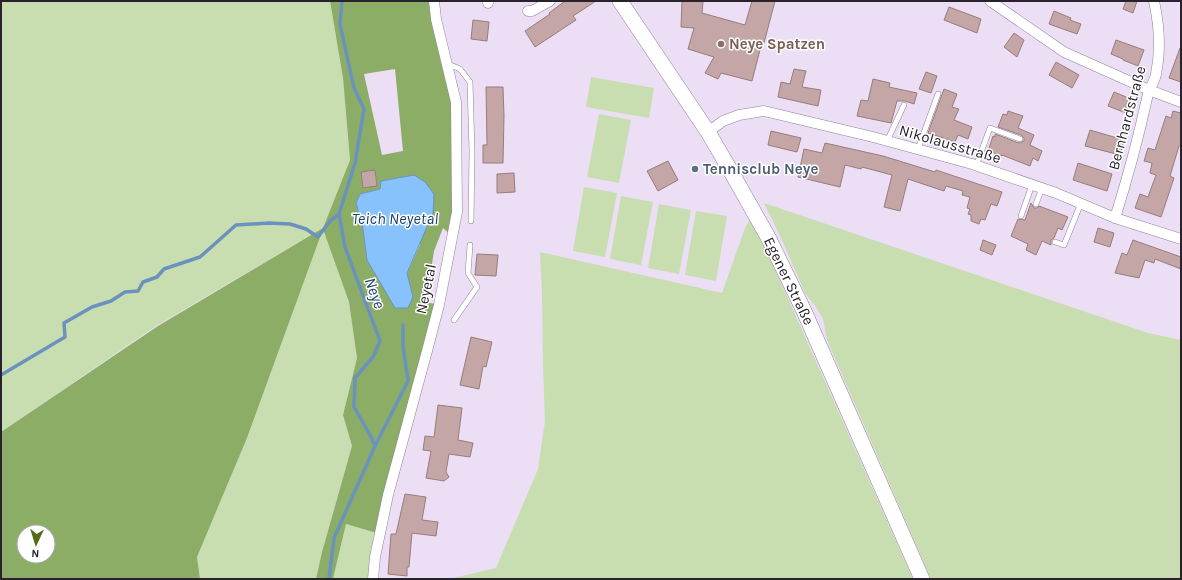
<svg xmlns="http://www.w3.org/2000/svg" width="1182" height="580" font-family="Karla,sans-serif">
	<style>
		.green { fill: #c8deb0 }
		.forest { fill: #8cad65; fill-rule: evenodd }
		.water { fill: #88c2fd; stroke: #6b92be }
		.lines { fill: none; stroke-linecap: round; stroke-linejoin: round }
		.stream { stroke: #6b92be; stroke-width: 3.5 }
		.building { fill: #c3a6a5; stroke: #987d7c }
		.lane-casing { stroke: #908499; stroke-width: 6 }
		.street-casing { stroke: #908499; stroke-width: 11 }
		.secondary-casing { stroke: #908499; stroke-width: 16 }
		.lane { stroke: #fff; stroke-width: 5 }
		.street { stroke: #fff; stroke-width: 10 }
		.secondary { stroke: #fff; stroke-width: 15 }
		.education-dot { fill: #8d6e63; stroke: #fff; stroke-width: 1.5 }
		.service-dot { fill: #5c6f8a; stroke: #fff; stroke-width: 1.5 }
		.labels { text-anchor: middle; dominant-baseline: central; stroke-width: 3; stroke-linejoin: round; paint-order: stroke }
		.education-label { font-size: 15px; font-weight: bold; fill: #785e54; stroke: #fff; text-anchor: start }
		.street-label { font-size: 15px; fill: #27222b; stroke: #fff }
		.service-label { font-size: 15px; font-weight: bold; fill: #4e5e75; stroke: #fff; text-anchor: start }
		.water-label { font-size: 16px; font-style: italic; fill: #184167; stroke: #fff }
	</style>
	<rect width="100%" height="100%" fill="#ebdef5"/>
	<g class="green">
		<polygon points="1,1 330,1 343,78 350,160 323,228 349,302 357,358 343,415 352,446 322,552 316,579 200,579 197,557 247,438 323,228 156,326 1,432"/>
		<polygon points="591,77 654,88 649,118 586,107"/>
		<polygon points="599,114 631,120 619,183 587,177"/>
		<polygon points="584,187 617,193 605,257 573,251"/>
		<polygon points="621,196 653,202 641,265 610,259"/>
		<polygon points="764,203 1148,333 1181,340 1181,579 931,579 827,340 823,319 816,307 805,293 782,240"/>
		<polygon points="659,204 691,210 679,274 648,268"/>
		<polygon points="696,211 727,216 716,281 685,275"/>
		<path d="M751,217C806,337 859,459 913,579H449L496,568L538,469L545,421L543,366L542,293L540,252L722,293L745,228Z"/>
		<polygon points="346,524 380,534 373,579 333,579"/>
	</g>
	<path class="forest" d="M330,1H434L456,102L452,236L443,228L434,251L426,302L439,305L380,534L346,524L333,579H316L322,552L352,446L343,415L357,358L349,302L323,229L247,438L197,557L200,579H1V432L158,326L323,228L350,160L343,78ZM395,69L403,151L382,155L364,74ZM380,189L420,245L407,273L413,297L377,277L367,260L363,229L356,203L360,194ZM24,532H48V556H24Z"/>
	<polygon class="water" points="414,175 425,182 434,194 433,213 407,273 413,297 408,308 395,308 367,260 363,229 356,203 360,194 380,189 381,181"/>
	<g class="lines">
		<g class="stream">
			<polyline points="1,375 65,337 64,323 92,307 111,301 125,292 138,291 143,282 157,277 164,269 200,257 236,225 269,223 290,224 306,229 318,237 330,221 339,214"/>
			<polyline points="375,446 408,381 403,346 403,325"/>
			<polyline points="329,579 334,538 375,446 370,435 354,407 355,378 373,357 380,341 345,247 339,214 355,163 364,109 354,88 340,24 342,1"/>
		</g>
	</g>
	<g class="building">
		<polygon points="565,1 596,1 573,16 576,20 535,47 525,31 550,14 549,13"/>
		<polygon points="682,1 703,1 702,13 745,25 752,1 775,1 764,43 762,42 752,81 721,73 718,79 705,73 714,57 688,49 694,28 681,27"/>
		<polygon points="1126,1 1137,1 1133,13 1123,9"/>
		<polygon points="949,7 981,19 977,33 944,20"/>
		<polygon points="1054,11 1071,18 1070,20 1081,24 1077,34 1049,24"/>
		<polygon points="473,20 489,22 487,41 471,39"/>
		<polygon points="1014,33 1024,40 1017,57 1004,47"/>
		<polygon points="1116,40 1144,50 1138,66 1123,60 1123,59 1111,54"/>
		<polygon points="1180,48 1181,49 1181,82 1169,78"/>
		<polygon points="1056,62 1079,75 1072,88 1049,75"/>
		<polygon points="794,69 806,71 802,87 821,90 818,106 778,97 781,82 790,84"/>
		<polygon points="926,72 937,76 931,93 919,89"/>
		<polygon points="873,79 890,83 889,87 917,93 914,104 905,101 897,101 891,123 857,116 861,100 868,101"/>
		<polygon points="486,87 503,87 504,116 503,163 483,163 483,145 487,145"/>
		<polygon points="944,89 957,94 952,107 959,109 954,120 972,127 968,139 958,135 955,142 928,133"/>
		<polygon points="1114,92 1131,99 1126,113 1108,106"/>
		<polygon points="1008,111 1023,116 1018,128 1034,135 1030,145 1042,151 1038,161 1033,158 1030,166 1002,155 1002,156 988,151 993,136 995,137 995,134 1019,143 1024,141 1024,138 1021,135 998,127 1003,114 1007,115"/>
		<polygon points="1173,111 1181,113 1181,146 1179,146 1170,176 1174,178 1161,217 1135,208 1140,194 1148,197 1156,175 1150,173 1152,163 1144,161 1148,148 1155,150 1166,116 1171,118"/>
		<polygon points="1090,130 1124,140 1120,155 1085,146"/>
		<polygon points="771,131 801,138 797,152 768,145"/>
		<polygon points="825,143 883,156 935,172 936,170 1002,192 997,206 991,204 985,220 981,219 979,224 971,221 971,215 968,214 970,209 967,208 970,197 962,195 963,191 946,186 944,191 908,179 900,211 884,207 892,175 862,167 861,169 845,165 840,187 798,177 804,149 822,153"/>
		<polygon points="668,161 678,180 658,191 647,171"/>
		<polygon points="1078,163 1112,174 1107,191 1073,180"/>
		<polygon points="375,170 377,186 363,188 361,172"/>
		<polygon points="514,173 515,192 497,193 497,174"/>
		<polygon points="1031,203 1034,208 1037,208 1039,206 1068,217 1062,230 1058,228 1054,238 1051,240 1051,245 1042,241 1036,255 1026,250 1028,244 1011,236 1018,219 1025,220"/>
		<polygon points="1098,228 1114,233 1110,247 1094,242"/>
		<polygon points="983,240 996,245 992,255 980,250"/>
		<polygon points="1133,240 1181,257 1181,269 1155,259 1154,263 1145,260 1139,278 1115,273 1122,253 1127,255"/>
		<polygon points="477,254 498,255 496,276 475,275"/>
		<polygon points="471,337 492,342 486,367 483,366 479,389 460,385"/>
		<polygon points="438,405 462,408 458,440 473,443 470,457 449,454 446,472 449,477 444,481 426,478 431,451 423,450 425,436 434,437"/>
		<polygon points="405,494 426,497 422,520 438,522 436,536 412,533 409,567 407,567 407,576 388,574 391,534 396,534"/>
	</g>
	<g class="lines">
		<defs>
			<g id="lane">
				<polyline points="448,64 460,69 470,82 472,152 471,221"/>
				<polyline points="887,141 904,105"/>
				<polyline points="918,149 938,94"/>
				<polyline points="976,166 990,128 1020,139"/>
				<polyline points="1036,204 1042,188"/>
				<polyline points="1021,216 1032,185"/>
				<polyline points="1055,242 1064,245 1081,203"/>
				<polyline points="454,320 477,287 468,273 470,245"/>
			</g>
			<g id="street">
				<polyline points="488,1 488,3"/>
				<polyline points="990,1 1064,52 1149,90 1181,102"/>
				<polyline points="528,11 532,11 550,1"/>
				<polyline points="708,132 723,121 739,115 764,111 873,137 972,164 1056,193 1115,218 1181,239"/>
				<path d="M1115,218C1128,177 1139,135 1148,94C1150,87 1155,81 1156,74C1161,50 1159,24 1154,1"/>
				<polyline points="373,579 375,557 388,495 427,351 439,305 457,212 456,102 436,19 434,1"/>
			</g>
			<polyline id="secondary" points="620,1 708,132 729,168 768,237 804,311 922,579"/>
		</defs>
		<use href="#lane" class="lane-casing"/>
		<use href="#street" class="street-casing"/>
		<use href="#secondary" class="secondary-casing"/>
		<use href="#lane" class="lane"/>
		<use href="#street" class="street"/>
		<use href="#secondary" class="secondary"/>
	</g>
	<circle class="education-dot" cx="721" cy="44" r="4"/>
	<circle class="service-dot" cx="695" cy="169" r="4"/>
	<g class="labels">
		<g class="education-label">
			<text x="729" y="44">Neye Spatzen</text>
		</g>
		<g class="street-label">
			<text transform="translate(1127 118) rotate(-75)">Bernhardstraße</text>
			<text transform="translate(950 144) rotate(16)">Nikolausstraße</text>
			<text transform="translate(789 281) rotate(64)">Egener Straße</text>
			<text transform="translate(426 289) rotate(-78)">Neyetal</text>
		</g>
		<g class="service-label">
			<text x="703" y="169">Tennisclub Neye</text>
		</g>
		<g class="water-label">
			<text x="395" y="218">Teich Neyetal</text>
			<text transform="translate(375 293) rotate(70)">Neye</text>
		</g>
	</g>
	<rect width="1182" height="580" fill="none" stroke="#27222b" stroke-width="4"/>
	<g transform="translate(36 544) rotate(184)"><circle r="19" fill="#ffffff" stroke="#a9a7aa"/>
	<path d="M0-3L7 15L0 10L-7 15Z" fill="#576a16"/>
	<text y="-6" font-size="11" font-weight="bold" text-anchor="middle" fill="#27222b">N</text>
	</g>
</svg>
